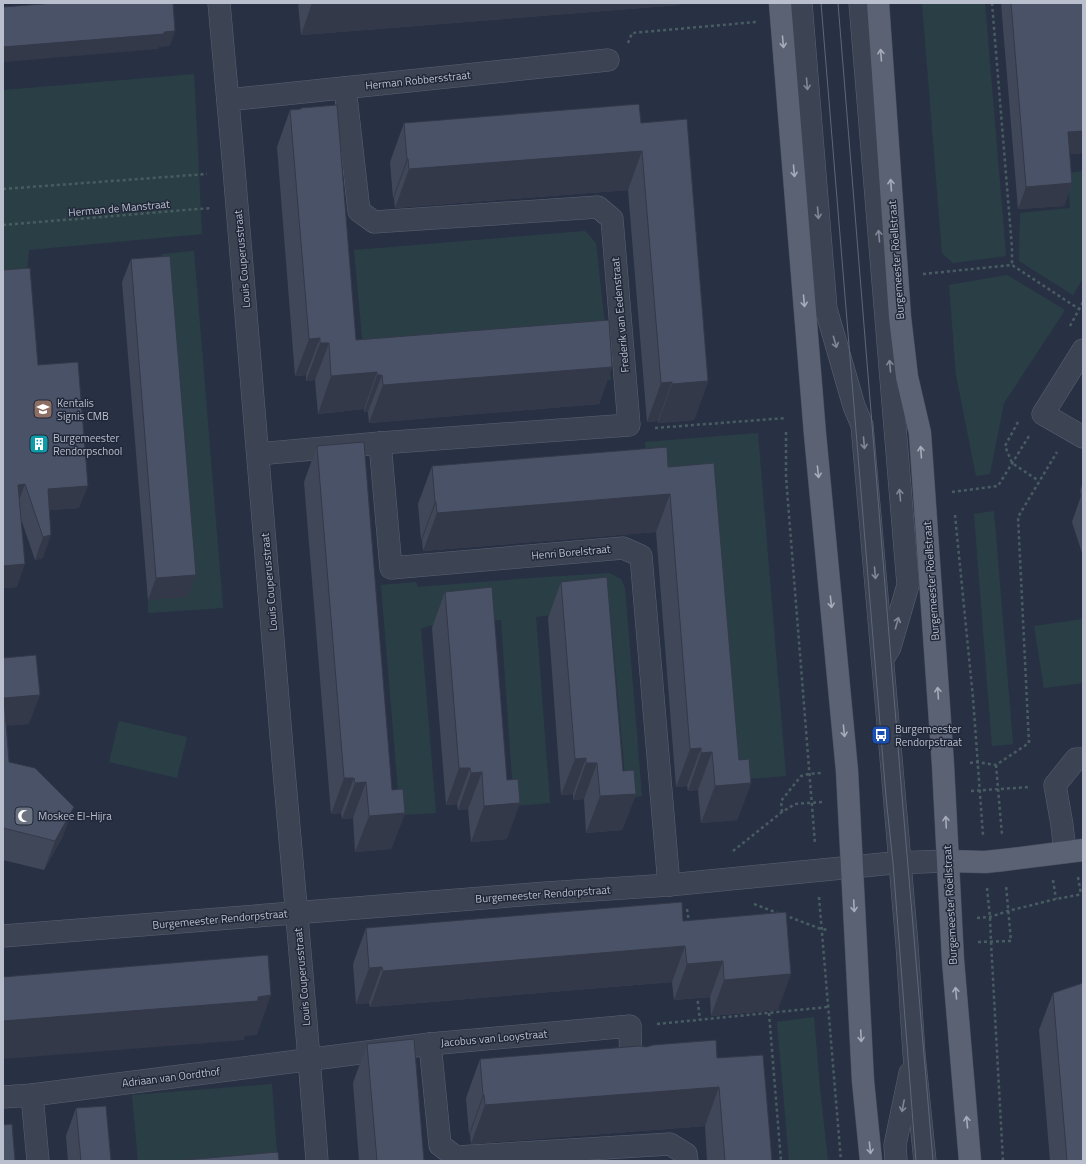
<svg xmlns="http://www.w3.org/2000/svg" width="1086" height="1164" font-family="'Titillium Web',sans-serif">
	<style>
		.green { fill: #2a3f45 }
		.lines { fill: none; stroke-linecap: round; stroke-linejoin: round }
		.minor-casing { stroke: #5b6171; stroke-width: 23 }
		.major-casing { stroke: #464c5d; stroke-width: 23 }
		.path { stroke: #485c61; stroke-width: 2.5; stroke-dasharray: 3 3; stroke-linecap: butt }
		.minor { stroke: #3c4353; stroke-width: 22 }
		.major { stroke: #5a6273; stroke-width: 22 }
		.tram { stroke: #5e677a; stroke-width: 1 }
		.wall { fill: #404759 }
		.shaded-wall { fill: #343949 }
		.building { fill: #4a5268; stroke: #343949 }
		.oneway { stroke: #a7acbb }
		.oneway2 { stroke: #818796 }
		.labels { text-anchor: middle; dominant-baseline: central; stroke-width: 3; stroke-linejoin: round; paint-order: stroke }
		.street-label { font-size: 11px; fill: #babfcd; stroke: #212839 }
		.poi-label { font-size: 11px; fill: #babfcd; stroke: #212839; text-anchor: start }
	</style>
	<rect width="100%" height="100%" fill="#283144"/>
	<g class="green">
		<polygon points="922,3 985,3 1006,256 953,263 942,253"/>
		<polygon points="194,74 202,234 29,250 27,270 3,273 3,90"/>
		<polygon points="1083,171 1083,278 1073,295 1019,261 1020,213 1070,208 1068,173"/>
		<polygon points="585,231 596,243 611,380 598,380 364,358 354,250"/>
		<polygon points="194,251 223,608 148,613 148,600 187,597 162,279 162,254"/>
		<polygon points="1007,275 1065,310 1004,403 990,474 976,476 956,375 949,285"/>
		<polygon points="758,433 786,776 735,780 648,473 645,442"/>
		<polygon points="994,511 1013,744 992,746 974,514"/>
		<polygon points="609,573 621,579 625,588 642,796 627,798 610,608 536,617 550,803 514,806 501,620 428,626 421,629 436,813 400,815 381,585 416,582 418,587 531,578"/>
		<polygon points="1083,619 1083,683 1044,688 1034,626"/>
		<polygon points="119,721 187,737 177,778 109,762"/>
		<polygon points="814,1017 820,1089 828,1161 789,1161 777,1022"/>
		<polygon points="272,1084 277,1154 194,1161 138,1161 132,1095"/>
	</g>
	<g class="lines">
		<defs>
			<g id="minor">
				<path d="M219,3C242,251 262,499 282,748C294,886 307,1023 317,1161"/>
				<polyline points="801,3 826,309 854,406 862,425 892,769 907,945 914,1054 925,1161"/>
				<polyline points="860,3 908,585 890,647 884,657"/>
				<polyline points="228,100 608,60"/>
				<polyline points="1083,350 1043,414 1083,437"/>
				<polyline points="380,443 391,568 623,548 641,556 669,885"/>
				<polyline points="258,454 380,443 629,425 612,219 598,207 374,222 359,211 345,88"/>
				<polyline points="1065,852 1062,825 1055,785 1076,759 1083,759"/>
				<polyline points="3,936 546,893 669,885 893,863 948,861"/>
				<polyline points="430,1044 440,1145 456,1157 670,1144 686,1154 687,1161"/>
				<polyline points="32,1095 38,1161"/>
				<polyline points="3,1097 32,1095 430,1044 630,1026 631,1074"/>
				<polyline points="896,1161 895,1145 910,1073"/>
			</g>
			<g id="major">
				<polyline points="780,3 815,434 847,771 863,1081 871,1161"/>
				<polyline points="878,3 900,317 907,377 920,433 943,765 953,960 970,1161"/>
				<polyline points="948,861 985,862 1004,860 1083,850"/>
			</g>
		</defs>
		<use href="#minor" class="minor-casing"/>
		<use href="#major" class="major-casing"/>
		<g class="path">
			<polyline points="992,3 1012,248 1012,265"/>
			<polyline points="628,43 632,33 756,22"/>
			<polyline points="3,189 207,174"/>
			<polyline points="3,225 211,208"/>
			<polyline points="923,274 1012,265 1079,309"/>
			<polyline points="1070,326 1083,302"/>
			<polyline points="1018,422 1005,446 1012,463 1039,481"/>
			<polyline points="655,428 786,418"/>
			<polyline points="786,432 786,477 815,844"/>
			<polyline points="952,492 998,486 1029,436"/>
			<polyline points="955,515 973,698 983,835"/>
			<polyline points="970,763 977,762 996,765 1029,743 1018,517 1057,452"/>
			<polyline points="996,765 1002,835"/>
			<polyline points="971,791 1030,787"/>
			<polyline points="782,812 781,801 801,776 809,774 821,773"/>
			<polyline points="733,851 782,812 795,804 822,802"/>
			<polyline points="1078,877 1081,894"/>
			<polyline points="1053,880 1056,899"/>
			<polyline points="987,888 990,917 991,942 1003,1161"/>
			<polyline points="819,897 841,1161"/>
			<polyline points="754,904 780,914"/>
			<polyline points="687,909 689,922"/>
			<polyline points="784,915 821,929 829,930"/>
			<polyline points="977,918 990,917 1008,911 1056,899 1083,894"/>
			<polyline points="978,942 1011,941 1006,885"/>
			<polyline points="697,995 700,1020"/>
			<polyline points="769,1013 781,1161"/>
			<polyline points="657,1024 828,1007"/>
		</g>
		<use href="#minor" class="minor"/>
		<use href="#major" class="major"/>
		<g class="tram">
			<polyline points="821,3 886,797 893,863 916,1161"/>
			<polyline points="838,3 902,796 933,1161"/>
		</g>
	</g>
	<g class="wall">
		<polygon points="298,3 680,3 679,5 301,35"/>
		<polygon points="1001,3 1083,3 1083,153 1070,154 1072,183 1064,206 1018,209"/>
		<polygon points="301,108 356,340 612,367 599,404 369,423 368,412 364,412 364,409 318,414 315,380 306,381 306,375 295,376 277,147 290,110 300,109"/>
		<polygon points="404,123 641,123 708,381 694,420 658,423 658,421 647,422 628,190 395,208 394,198 393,198 390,162"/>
		<polygon points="131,259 188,597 148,600 122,282"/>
		<polygon points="38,365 79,508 49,510 43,558 35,560 21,519 17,587 3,588"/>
		<polygon points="317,446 392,790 405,813 391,849 355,852 353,818 342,819 341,813 331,814 304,482"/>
		<polygon points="432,466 668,467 739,760 751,783 737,820 701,823 698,790 688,791 687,786 676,787 656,532 423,551 422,540 421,540 418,504"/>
		<polygon points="1083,482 1083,556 1072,522 1081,496 1080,491"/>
		<polygon points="561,582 623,771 636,794 622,830 586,833 584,799 573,800 573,794 561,795 548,618"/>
		<polygon points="445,592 507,839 471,842 468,809 458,810 457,804 446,805 432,628"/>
		<polygon points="3,658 29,724 6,725 9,762 63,836 44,870 3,860"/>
		<polygon points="683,921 778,1010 711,1016 710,997 674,1000 672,982 370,1007 369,1003 356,1004 353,964 366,928"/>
		<polygon points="1053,993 1083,1161 1050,1161 1039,1030"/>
		<polygon points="367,1044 424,1161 359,1161 353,1083"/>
		<polygon points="646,1047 717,1058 772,1161 707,1161 705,1126 471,1144 470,1134 469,1134 466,1098 480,1059"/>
		<polygon points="76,1108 111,1161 68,1161 66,1136"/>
	</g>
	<g class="shaded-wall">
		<polygon points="312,3 680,3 679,5 301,35"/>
		<polygon points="175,31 170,46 159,47 158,49 3,62 3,47"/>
		<polygon points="1083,131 1083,153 1060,155 1068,132"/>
		<polygon points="642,151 628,190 395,208 409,169"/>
		<polygon points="407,159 408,159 394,198 393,198"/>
		<polygon points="1072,183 1064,206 1018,209 1026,187"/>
		<polygon points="320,338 306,375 295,376 309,339"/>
		<polygon points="320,343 329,343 315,380 306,381"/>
		<polygon points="612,367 599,404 369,423 383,385"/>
		<polygon points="377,372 364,409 318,414 331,376"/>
		<polygon points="377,375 382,375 368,412 364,412"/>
		<polygon points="708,381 694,420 658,423 672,384"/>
		<polygon points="672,382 658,421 647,422 661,383"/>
		<polygon points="25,484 17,506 18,485"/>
		<polygon points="88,486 79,508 39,511 48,489"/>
		<polygon points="670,494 656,532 423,551 437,513"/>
		<polygon points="435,502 436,502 422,540 421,540"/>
		<polygon points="51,535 43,558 35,560 43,537"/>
		<polygon points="25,564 17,587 3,588 3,566"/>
		<polygon points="196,575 188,597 148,600 156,578"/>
		<polygon points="40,695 29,724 3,726 4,698"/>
		<polygon points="701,748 687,786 676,787 690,749"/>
		<polygon points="712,752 698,790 688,791 701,753"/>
		<polygon points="586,758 573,794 561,795 575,759"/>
		<polygon points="586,763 597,763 584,799 573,800"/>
		<polygon points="459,768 470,768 457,804 446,805"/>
		<polygon points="482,772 468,809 458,810 471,773"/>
		<polygon points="344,778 354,778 341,813 331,814"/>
		<polygon points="366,782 353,818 342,819 355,783"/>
		<polygon points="751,783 737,820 701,823 715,786"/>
		<polygon points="636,794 622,830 586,833 600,796"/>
		<polygon points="520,803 507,839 471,842 484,806"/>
		<polygon points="74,807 63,836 44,870 55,841"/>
		<polygon points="405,813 391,849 355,852 369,816"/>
		<polygon points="685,946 672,982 370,1007 383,971"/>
		<polygon points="723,961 710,997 674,1000 687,964"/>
		<polygon points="382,967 369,1003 356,1004 369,968"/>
		<polygon points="791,974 778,1010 711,1016 724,980"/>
		<polygon points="271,995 257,1035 245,1036 244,1040 3,1059 3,1021"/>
		<polygon points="719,1087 705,1126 471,1144 485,1105"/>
		<polygon points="483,1095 484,1095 470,1134 469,1134"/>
	</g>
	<g class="building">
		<polygon points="55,3 173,3 175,31 164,32 164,34 3,47 3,7"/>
		<polygon points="1011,3 1083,3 1083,131 1068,132 1072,183 1026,187"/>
		<polygon points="639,104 641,123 687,119 708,381 672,384 672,382 661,383 642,151 409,169 408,159 407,159 404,123"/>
		<polygon points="337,105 356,340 609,320 612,367 383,385 382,375 377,375 377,372 331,376 329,343 320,343 320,338 309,339 290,110 301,109 301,108"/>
		<polygon points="170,256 196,575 156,578 131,259"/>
		<polygon points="30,268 38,365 78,362 88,486 48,489 51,535 43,537 25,484 18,485 25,564 3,566 3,270"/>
		<polygon points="364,442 392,790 403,789 405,813 369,816 366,782 355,783 354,778 344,778 317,446"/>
		<polygon points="667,447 668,467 714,463 739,760 749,759 751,783 715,786 712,752 701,753 701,748 690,749 670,494 437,513 436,502 435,502 432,466"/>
		<polygon points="607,577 623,771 634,770 636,794 600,796 597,763 586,763 586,758 575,759 561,582"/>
		<polygon points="492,587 507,780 518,779 520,803 484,806 482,772 471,773 470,768 459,768 445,592"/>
		<polygon points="36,655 40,695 4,698 9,762 35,768 74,807 55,841 3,828 3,658"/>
		<polygon points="682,902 683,921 786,912 791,974 724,980 723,961 687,964 685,946 383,971 382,967 369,968 366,928"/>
		<polygon points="268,955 271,995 258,997 258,1001 3,1021 3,977"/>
		<polygon points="1083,983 1083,1161 1067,1161 1053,993"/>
		<polygon points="414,1039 424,1161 377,1161 367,1044"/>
		<polygon points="716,1040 717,1058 763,1055 772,1161 725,1161 719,1087 485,1105 484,1095 483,1095 480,1059 639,1046 646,1047 653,1045"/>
		<polygon points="106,1106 111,1161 81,1161 76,1108"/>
		<polygon points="12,1124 15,1161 3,1161 3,1125"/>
		<polygon points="278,1152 279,1161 173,1161"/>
	</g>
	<defs><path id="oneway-shaft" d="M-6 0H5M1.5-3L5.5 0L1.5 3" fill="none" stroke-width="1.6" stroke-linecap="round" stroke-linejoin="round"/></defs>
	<g class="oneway">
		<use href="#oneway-shaft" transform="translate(783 42) rotate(85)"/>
		<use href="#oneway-shaft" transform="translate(881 55) rotate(-94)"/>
		<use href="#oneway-shaft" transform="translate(794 171) rotate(85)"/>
		<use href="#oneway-shaft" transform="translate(891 185) rotate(-94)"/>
		<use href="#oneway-shaft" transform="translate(804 301) rotate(85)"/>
		<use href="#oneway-shaft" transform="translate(921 452) rotate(-94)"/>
		<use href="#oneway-shaft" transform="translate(818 472) rotate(84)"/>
		<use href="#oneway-shaft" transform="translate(831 602) rotate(84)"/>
		<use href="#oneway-shaft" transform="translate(938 693) rotate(-94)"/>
		<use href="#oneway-shaft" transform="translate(844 731) rotate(84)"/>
		<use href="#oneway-shaft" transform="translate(946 822) rotate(-93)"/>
		<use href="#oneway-shaft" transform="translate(854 906) rotate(87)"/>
		<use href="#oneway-shaft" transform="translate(956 993) rotate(-95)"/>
		<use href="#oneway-shaft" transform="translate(861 1036) rotate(87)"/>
		<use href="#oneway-shaft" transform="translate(967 1122) rotate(-95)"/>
		<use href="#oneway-shaft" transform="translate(870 1148) rotate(84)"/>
	</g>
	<g class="oneway2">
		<use href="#oneway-shaft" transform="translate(807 84) rotate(85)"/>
		<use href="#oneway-shaft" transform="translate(818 213) rotate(85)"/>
		<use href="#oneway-shaft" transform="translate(879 236) rotate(-95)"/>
		<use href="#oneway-shaft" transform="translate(835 342) rotate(74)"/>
		<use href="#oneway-shaft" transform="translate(890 366) rotate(-95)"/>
		<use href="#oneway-shaft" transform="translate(864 443) rotate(85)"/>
		<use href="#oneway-shaft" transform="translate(900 495) rotate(-95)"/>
		<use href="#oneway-shaft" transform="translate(875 573) rotate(85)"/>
		<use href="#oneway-shaft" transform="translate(897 623) rotate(-74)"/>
		<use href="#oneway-shaft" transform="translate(903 1106) rotate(101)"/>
	</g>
	<defs>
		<symbol id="school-square" viewBox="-11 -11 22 22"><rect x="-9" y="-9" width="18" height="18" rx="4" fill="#8d6e63" stroke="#212839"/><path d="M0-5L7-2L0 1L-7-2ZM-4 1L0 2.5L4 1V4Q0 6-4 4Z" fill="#fff"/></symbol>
		<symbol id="building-square" viewBox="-11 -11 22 22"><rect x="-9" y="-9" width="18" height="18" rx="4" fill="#0f9aa8" stroke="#212839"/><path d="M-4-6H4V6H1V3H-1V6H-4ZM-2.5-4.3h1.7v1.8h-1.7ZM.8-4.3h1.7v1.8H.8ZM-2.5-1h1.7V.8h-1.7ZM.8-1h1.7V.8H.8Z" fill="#fff"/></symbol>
		<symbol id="bus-square" viewBox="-11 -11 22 22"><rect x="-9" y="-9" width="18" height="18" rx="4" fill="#1a4fb4" stroke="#212839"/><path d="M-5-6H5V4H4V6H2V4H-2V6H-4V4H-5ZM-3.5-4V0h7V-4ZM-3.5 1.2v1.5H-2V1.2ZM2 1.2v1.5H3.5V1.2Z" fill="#fff"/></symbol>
		<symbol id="mosque-square" viewBox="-11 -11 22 22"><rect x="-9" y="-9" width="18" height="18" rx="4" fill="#6b7280" stroke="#212839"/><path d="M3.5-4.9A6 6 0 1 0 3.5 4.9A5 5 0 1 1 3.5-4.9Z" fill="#fff"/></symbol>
	</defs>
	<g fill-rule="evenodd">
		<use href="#school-square" x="32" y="398" width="22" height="22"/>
		<use href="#building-square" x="28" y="433" width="22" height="22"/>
		<use href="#bus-square" x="870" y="724" width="22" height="22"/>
		<use href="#mosque-square" x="13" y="805" width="22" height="22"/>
	</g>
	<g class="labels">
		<g class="street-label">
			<text transform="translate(418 80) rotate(-6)">Herman Robbersstraat</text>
			<text transform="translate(119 208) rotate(-5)">Herman de Manstraat</text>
			<text transform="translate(242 259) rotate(-95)">Louis Couperusstraat</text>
			<text transform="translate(896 260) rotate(-94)">Burgemeester Röellstraat</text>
			<text transform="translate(620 315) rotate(-95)">Frederik van Eedenstraat</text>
			<text transform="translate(571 552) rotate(-5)">Henri Borelstraat</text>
			<text transform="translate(931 581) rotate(-94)">Burgemeester Röellstraat</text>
			<text transform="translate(269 582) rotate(-95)">Louis Couperusstraat</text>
			<text transform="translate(543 894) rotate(-4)">Burgemeester Rendorpstraat</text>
			<text transform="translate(950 905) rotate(-93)">Burgemeester Röellstraat</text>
			<text transform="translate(220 919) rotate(-5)">Burgemeester Rendorpstraat</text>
			<text transform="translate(302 977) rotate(-95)">Louis Couperusstraat</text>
			<text transform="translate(494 1038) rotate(-5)">Jacobus van Looystraat</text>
			<text transform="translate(171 1077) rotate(-7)">Adriaan van Oordthof</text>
		</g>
		<g class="poi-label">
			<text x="57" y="403">Kentalis<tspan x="57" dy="13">Signis CMB</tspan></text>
			<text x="53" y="438">Burgemeester<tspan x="53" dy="13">Rendorpschool</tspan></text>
			<text x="895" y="729">Burgemeester<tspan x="895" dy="13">Rendorpstraat</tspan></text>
			<text x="38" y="816">Moskee El-Hijra</text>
		</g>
	</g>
	<rect width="1086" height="1164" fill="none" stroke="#babfcd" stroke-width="8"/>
</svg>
